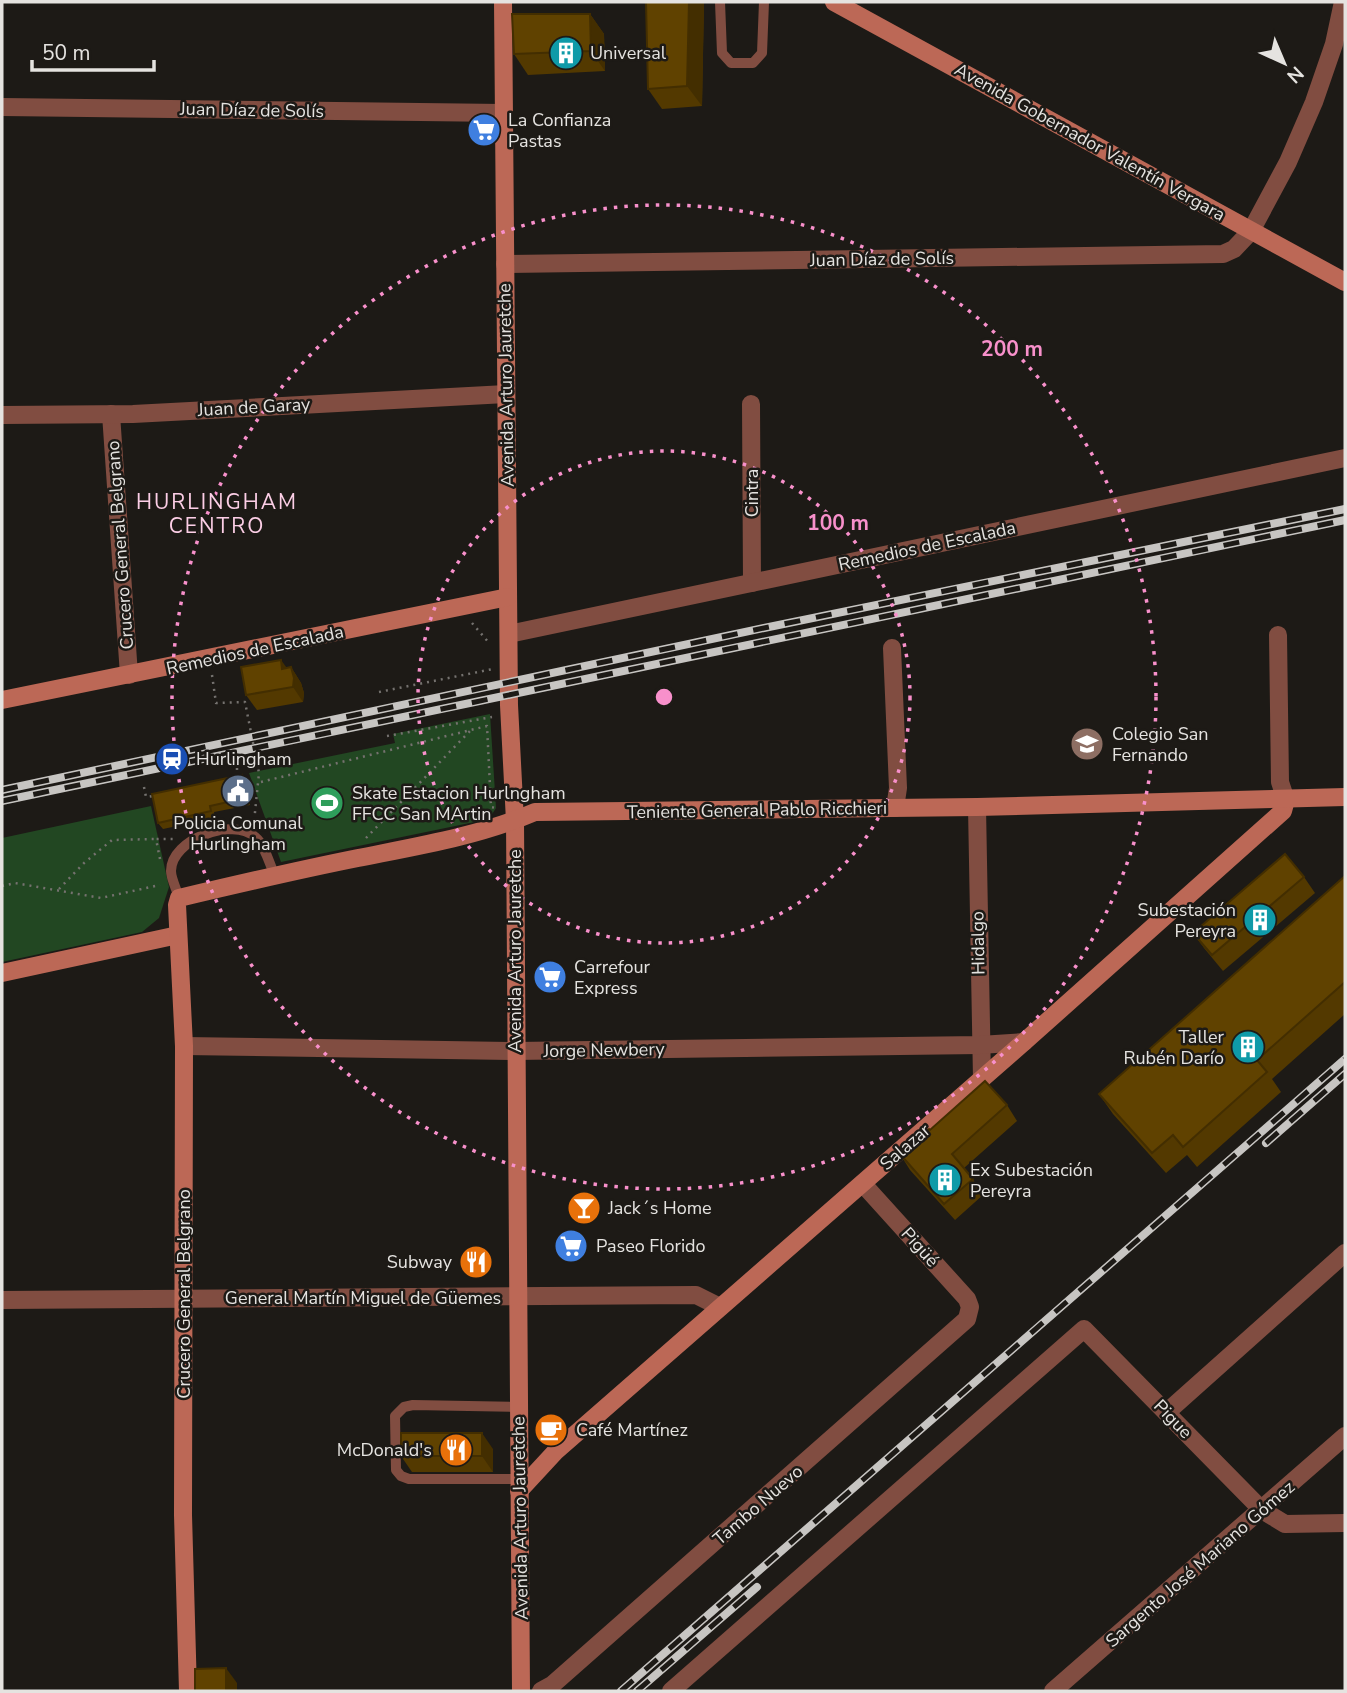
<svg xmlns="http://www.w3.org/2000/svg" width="1347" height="1693" font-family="'Nunito Sans',sans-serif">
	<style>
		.green { fill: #224722 }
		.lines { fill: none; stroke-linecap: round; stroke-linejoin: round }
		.path { stroke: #75726f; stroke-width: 2.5; stroke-dasharray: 2 5; stroke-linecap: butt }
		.lane { stroke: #814d41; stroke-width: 10 }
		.street { stroke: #814d41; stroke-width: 18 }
		.secondary { stroke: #bc6856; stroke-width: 18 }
		.rail-casing { stroke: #c7c5c2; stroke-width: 8 }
		.rail { stroke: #1d1a16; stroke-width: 5; stroke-dasharray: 16; stroke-linecap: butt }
		.wall { fill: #533900 }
		.shaded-wall { fill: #432e00 }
		.building { fill: #604200; stroke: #432e00; stroke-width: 2 }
		.ring { fill: none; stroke: #f890cb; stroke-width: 3.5; stroke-dasharray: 3.5 7 }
		.labels { text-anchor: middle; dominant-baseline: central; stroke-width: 5; stroke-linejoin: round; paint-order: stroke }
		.poi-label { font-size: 18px; fill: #e5e3e0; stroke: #1d1a16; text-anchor: start }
		.street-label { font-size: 18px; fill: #e5e3e0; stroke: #1d1a16 }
		.quarter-label { font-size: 21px; letter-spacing: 2px; fill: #fccee6; stroke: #1d1a16 }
		.centre { fill: #f890cb; stroke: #1d1a16; stroke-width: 3.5 }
		.ring-label { font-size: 21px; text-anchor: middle; font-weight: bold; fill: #f890cb; stroke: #1d1a16; stroke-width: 5; stroke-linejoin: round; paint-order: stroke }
	</style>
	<rect width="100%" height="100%" fill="#1d1a16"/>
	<g class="green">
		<polygon points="490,714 496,808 489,819 281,862 249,773 395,743 393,734"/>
		<polygon points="151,806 169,887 159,918 142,932 2,962 2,838"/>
	</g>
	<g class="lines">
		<g class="path">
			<polyline points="472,623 490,644"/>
			<polyline points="212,675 216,703 245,702 259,773 254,822"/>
			<polyline points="379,692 493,669"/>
			<polyline points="387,736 492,717"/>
			<polyline points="237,768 237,776"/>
			<polyline points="261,782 487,726 491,807 496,808"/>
			<polyline points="144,787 146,797 153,796"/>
			<polyline points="366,838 471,730"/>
			<polyline points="160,859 156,839 174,839"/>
			<polyline points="2,886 15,883 101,898 160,885"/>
			<polyline points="59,889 84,863 112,840 155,839"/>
		</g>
		<g class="lane">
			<polyline points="720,2 722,53 731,63 753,63 762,53 764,2"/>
			<path d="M179,898C177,890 171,879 171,871C171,839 233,817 255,837C265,845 269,863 275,876"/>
			<polyline points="519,1407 413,1405 404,1407 395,1416 396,1470 401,1476 409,1479 519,1479"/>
		</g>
		<g class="street">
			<polyline points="2,107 503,113"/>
			<polyline points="505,264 1223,254 1234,249 1251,231 1288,162 1314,102 1334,44 1343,2"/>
			<polyline points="751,404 752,583"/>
			<polyline points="111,414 129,675"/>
			<polyline points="2,415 133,414 506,394"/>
			<polyline points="509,634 1345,458"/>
			<polyline points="1278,635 1280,782 1286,800"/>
			<polyline points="892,648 898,788 895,808"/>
			<polyline points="977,807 982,1079"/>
			<polyline points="184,1046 515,1051 980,1045 1024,1042"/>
			<polyline points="2,1300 696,1295 720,1307"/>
			<polyline points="1167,1412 1345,1253"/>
			<polyline points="541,1691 552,1685 967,1319 970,1307 967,1299 863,1184"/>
			<polyline points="671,1691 1084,1329 1262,1510 1285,1524 1345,1523"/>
			<polyline points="1053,1691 1345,1436"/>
		</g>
		<g class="secondary">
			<polyline points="503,2 509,705 515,821 521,1691"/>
			<polyline points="834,2 1345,282"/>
			<polyline points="2,700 508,597"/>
			<polyline points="2,973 178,935"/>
			<polyline points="519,1491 556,1451 1024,1042 1283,811 1286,800"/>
			<path d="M188,1691L183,1515L184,1046L177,905L179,898C238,884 298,870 358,858C418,846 479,836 535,812L977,807L1345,797"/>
		</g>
		<defs>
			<g id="rail">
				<polyline points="2,790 764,628 1345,509"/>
				<polyline points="2,801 1345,520"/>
				<polyline points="1266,1143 1345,1074"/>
				<polyline points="621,1691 1345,1059"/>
				<polyline points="637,1691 757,1587"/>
			</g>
		</defs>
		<use href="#rail" class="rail-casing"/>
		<use href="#rail" class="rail"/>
	</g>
	<g class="wall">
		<polygon points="646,2 704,2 702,106 662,109 648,89"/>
		<polygon points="590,14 604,34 605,71 528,75 514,54"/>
		<polygon points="291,667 301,683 304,693 303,702 257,710 246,695 286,668"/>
		<polygon points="247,781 250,805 214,812 215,818 163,829 158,823"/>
		<polygon points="1345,876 1345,1014 1272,1079 1281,1092 1197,1167 1187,1155 1166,1173 1113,1114 1099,1094"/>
		<polygon points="1304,877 1315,893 1223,971 1204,948 1193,933"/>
		<polygon points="1007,1105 1017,1121 964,1168 984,1194 955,1220 910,1170 900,1154 930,1130"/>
		<polygon points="493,1449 493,1472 412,1472 401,1456"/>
	</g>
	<g class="shaded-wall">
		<polygon points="689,2 704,2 702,106 687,86"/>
		<polygon points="590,14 604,34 605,71 591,51"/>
		<polygon points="281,660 292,675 291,667 301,683 304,693 303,702 293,687 282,669"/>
		<polygon points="242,775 247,781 250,805 246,798"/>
		<polygon points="482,1433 493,1449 493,1472 482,1456"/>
		<polygon points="226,1668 237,1683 237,1691 226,1691"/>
	</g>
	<g class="building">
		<polygon points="646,2 689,2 687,86 648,89"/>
		<polygon points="512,14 590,14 591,51 514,54"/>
		<polygon points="281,660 282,669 291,667 294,678 293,687 246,695 241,667"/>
		<polygon points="242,775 246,798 210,806 211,811 158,823 152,794"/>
		<polygon points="1285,854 1304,877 1212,955 1193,933"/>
		<polygon points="1345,876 1345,982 1257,1060 1267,1072 1183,1147 1173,1135 1152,1153 1099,1094"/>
		<polygon points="985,1081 1007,1105 952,1154 973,1179 944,1204 900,1154 929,1129 930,1130"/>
		<rect x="401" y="1433" width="81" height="23"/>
		<polygon points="226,1668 226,1691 195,1691 195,1669"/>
	</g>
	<g class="ring">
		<circle cx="664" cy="697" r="246"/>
		<circle cx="664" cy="697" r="492"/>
	</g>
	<defs>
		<symbol id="building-disc" viewBox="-11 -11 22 22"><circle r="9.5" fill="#0f9aa8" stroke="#1d1a16"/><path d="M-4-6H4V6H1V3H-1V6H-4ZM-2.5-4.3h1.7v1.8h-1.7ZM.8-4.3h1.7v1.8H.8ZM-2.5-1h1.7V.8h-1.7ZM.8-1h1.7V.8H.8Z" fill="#fff"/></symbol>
		<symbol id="supermarket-disc" viewBox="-11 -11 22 22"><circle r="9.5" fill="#3f7fe0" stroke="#1d1a16"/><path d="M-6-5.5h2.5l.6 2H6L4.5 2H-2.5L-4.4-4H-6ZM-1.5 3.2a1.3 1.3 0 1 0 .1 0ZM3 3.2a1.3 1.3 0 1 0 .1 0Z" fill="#fff"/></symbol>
		<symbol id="school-disc" viewBox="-11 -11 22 22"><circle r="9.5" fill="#8d6e63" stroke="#1d1a16"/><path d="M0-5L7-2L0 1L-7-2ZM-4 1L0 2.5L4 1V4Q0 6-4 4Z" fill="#fff"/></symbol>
		<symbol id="station-disc" viewBox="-11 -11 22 22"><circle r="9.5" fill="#1a4fb4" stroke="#1d1a16"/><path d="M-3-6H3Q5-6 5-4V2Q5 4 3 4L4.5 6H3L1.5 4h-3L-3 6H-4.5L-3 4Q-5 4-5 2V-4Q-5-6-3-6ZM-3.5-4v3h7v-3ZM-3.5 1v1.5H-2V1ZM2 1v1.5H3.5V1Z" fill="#fff"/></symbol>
		<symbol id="civic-disc" viewBox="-11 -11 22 22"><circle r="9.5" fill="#5c6f8a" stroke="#1d1a16"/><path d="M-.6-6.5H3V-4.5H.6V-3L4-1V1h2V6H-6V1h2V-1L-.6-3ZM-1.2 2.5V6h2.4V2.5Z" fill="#fff"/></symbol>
		<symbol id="stadium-disc" viewBox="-11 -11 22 22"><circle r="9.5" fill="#2e9e5b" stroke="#1d1a16"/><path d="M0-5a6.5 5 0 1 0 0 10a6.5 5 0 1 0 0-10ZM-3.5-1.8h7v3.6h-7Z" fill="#fff"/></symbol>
		<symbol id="bar-disc" viewBox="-11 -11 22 22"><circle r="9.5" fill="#e8710a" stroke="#1d1a16"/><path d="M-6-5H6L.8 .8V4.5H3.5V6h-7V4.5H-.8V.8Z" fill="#fff"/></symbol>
		<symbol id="restaurant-disc" viewBox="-11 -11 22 22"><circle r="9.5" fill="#e8710a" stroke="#1d1a16"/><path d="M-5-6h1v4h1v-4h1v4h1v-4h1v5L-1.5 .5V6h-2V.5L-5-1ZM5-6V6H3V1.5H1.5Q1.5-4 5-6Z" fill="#fff"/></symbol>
		<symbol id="cafe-disc" viewBox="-11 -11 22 22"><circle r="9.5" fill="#e8710a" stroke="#1d1a16"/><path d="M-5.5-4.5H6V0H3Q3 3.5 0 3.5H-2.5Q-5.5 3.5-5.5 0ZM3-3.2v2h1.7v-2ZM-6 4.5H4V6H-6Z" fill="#fff"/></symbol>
	</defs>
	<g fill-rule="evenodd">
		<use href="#building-disc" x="547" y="34" width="38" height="38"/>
		<use href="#supermarket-disc" x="465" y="111" width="38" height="38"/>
		<use href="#school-disc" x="1068" y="725" width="38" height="38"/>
		<use href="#station-disc" x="153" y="740" width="38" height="38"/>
		<use href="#civic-disc" x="219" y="772" width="38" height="38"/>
		<use href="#stadium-disc" x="308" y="784" width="38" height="38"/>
		<use href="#building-disc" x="1241" y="901" width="38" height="38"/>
		<use href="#supermarket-disc" x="531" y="958" width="38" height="38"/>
		<use href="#building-disc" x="1229" y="1028" width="38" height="38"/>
		<use href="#building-disc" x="926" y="1161" width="38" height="38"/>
		<use href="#bar-disc" x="565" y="1189" width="38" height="38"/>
		<use href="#supermarket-disc" x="552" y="1227" width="38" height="38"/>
		<use href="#restaurant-disc" x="457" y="1243" width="38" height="38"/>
		<use href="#cafe-disc" x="532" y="1411" width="38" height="38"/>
		<use href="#restaurant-disc" x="437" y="1431" width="38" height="38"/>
	</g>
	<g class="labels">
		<g class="poi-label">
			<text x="590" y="53">Universal</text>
			<text x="508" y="120">La Confianza<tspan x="508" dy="21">Pastas</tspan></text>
			<text x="1112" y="734">Colegio San<tspan x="1112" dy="21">Fernando</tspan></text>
			<text x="196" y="759">Hurlingham</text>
			<text x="352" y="793">Skate Estacion Hurlngham<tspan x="352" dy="21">FFCC San MArtin</tspan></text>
			<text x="238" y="823" text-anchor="middle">Policia Comunal<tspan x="238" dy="21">Hurlingham</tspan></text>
			<text x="1236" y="910" text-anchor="end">Subestación<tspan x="1236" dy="21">Pereyra</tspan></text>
			<text x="574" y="967">Carrefour<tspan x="574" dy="21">Express</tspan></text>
			<text x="1224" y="1037" text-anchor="end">Taller<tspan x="1224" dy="21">Rubén Darío</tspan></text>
			<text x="970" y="1170">Ex Subestación<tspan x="970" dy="21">Pereyra</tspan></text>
			<text x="608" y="1208">Jack´s Home</text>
			<text x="596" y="1246">Paseo Florido</text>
			<text x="452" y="1262" text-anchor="end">Subway</text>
			<text x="576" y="1430">Café Martínez</text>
			<text x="432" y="1450" text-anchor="end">McDonald's</text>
		</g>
		<g class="street-label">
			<text transform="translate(252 110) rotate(1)">Juan Díaz de Solís</text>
			<text transform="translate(1090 142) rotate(29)">Avenida Gobernador Valentín Vergara</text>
			<text transform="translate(882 259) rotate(-1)">Juan Díaz de Solís</text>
			<text transform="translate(506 385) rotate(-91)">Avenida Arturo Jauretche</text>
			<text transform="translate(254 407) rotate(-3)">Juan de Garay</text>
			<text transform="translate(752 493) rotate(-90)">Cintra</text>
			<text transform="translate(120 545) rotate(-94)">Crucero General Belgrano</text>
			<text transform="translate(927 546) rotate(-12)">Remedios de Escalada</text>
			<text transform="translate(255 650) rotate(-12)">Remedios de Escalada</text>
			<text transform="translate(757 810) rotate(-1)">Teniente General Pablo Ricchieri</text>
			<text transform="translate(978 943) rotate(-91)">Hidalgo</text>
			<text transform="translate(515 951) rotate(-90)">Avenida Arturo Jauretche</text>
			<text transform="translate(604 1050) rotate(-1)">Jorge Newbery</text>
			<text transform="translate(905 1147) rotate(-41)">Salazar</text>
			<text transform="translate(920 1247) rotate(48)">Pigüé</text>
			<text transform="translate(184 1294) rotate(-90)">Crucero General Belgrano</text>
			<text x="363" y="1298">General Martín Miguel de Güemes</text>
			<text transform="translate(1173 1419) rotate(46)">Pigue</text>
			<text transform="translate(758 1505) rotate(-41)">Tambo Nuevo</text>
			<text transform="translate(520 1518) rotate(-91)">Avenida Arturo Jauretche</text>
			<text transform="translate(1200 1564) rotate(-41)">Sargento José Mariano Gómez</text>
		</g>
		<g class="quarter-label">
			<text x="217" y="502">HURLINGHAM<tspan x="217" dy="24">CENTRO</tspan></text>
		</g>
	</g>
	<circle cx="664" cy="697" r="10" class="centre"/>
	<g class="ring-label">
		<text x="1012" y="356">200 m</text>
		<text x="838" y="530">100 m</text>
	</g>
	<rect width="1347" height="1693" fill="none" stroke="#e5e3e0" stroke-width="7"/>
	<g transform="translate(1284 63) rotate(136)" stroke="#1d1a16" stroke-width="5" paint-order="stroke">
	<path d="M0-5L12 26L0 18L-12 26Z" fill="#e5e3e0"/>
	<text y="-10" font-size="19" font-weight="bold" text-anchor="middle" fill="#e5e3e0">N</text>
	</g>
	<path d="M32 60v10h122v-10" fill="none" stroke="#e5e3e0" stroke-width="3.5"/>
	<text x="42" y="60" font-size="21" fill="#e5e3e0" stroke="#1d1a16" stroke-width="5" paint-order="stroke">50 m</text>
</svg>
